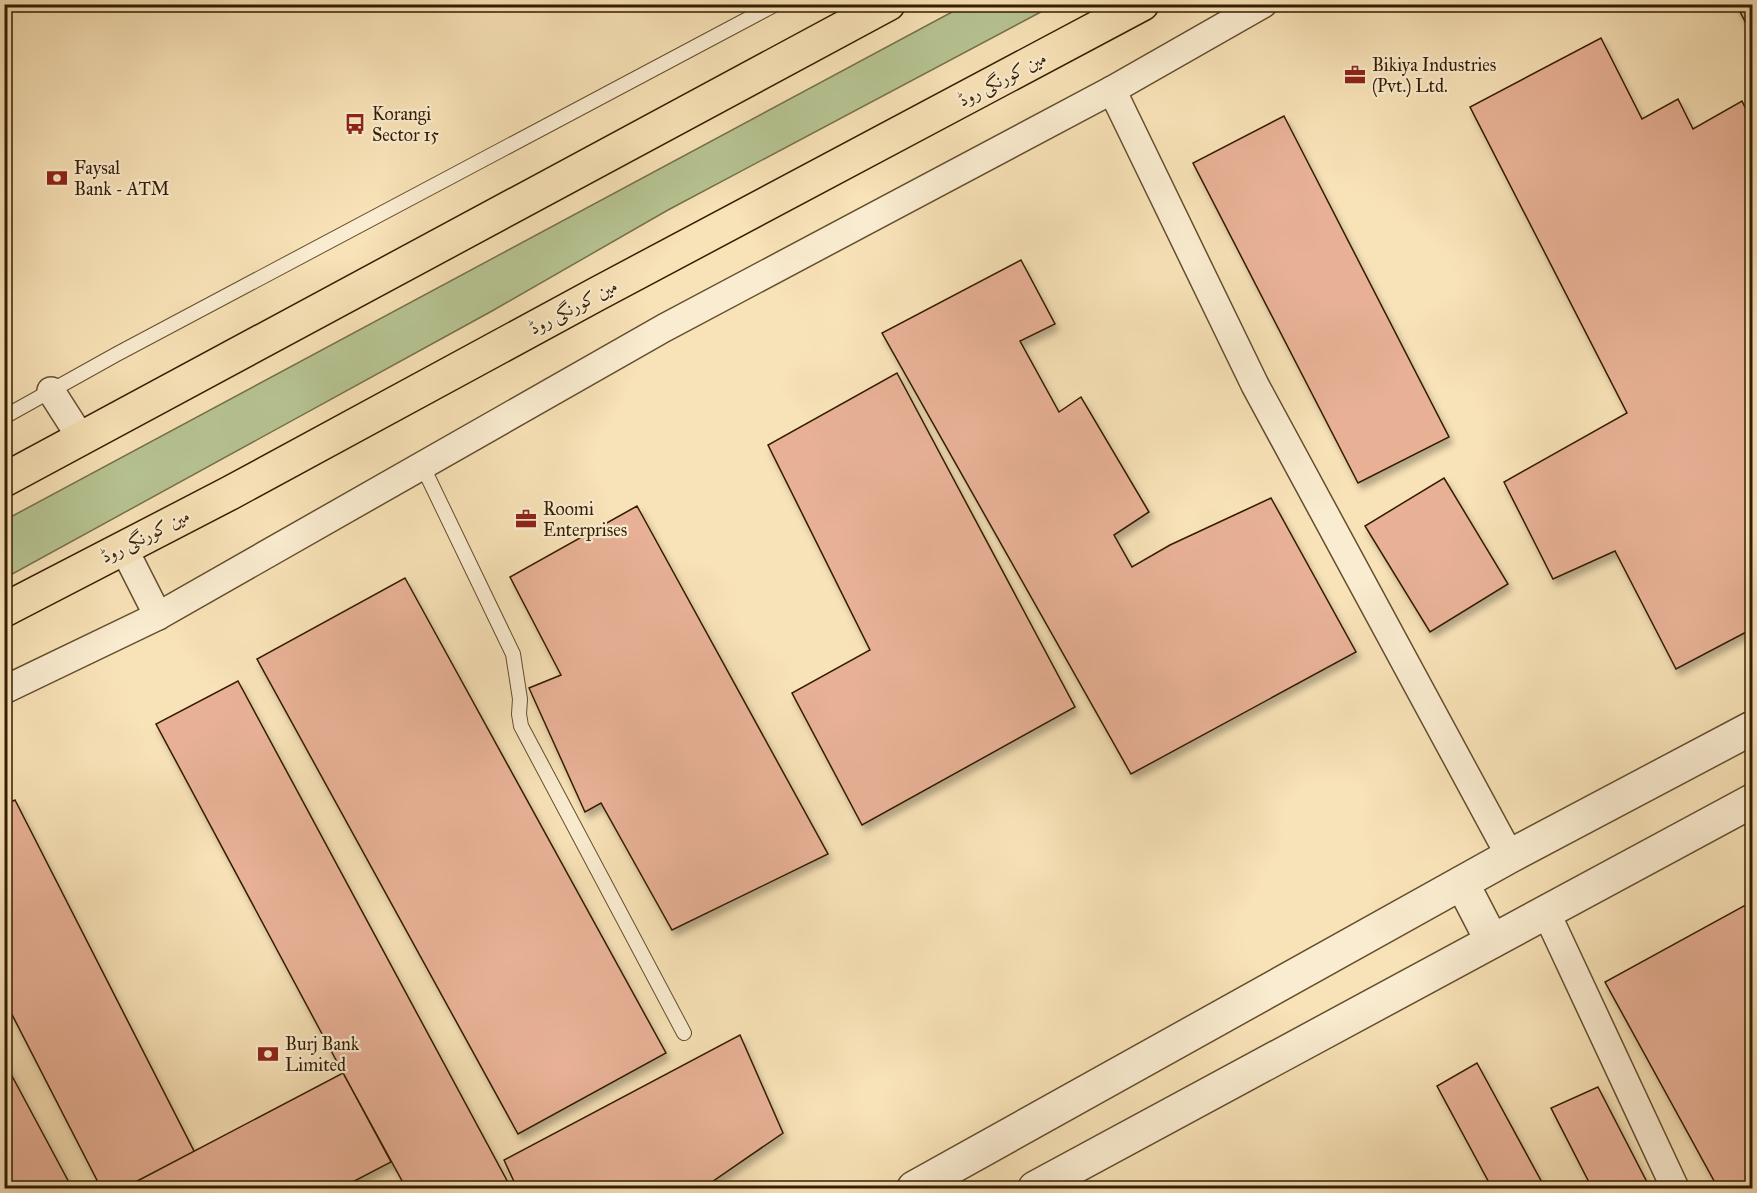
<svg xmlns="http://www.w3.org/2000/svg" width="1757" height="1193" font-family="'IM FELL Great Primer',Amiri,serif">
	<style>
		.green { fill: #b7c493; stroke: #75704a; stroke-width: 1.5 }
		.building { fill: #e8b196; stroke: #331d00; stroke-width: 1.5; filter: url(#shadow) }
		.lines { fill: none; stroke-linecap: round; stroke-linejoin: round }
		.service-casing { stroke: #644e2e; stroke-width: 16 }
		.minor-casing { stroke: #644e2e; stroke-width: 30 }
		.tertiary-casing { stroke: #644e2e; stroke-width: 36 }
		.primary-casing { stroke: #331d00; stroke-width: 36 }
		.service { stroke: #faecd0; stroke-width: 14 }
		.minor { stroke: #faecd0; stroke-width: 27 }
		.tertiary { stroke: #faecd0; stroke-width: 33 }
		.primary { stroke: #f8e2b7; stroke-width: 33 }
		.labels { text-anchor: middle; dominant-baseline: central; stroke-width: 4.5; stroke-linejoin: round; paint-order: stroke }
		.poi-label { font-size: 18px; fill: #331d00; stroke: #faecd0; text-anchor: start }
		.street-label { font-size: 18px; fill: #331d00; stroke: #faecd0 }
	</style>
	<defs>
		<filter id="shadow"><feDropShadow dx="3.5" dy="6" stdDeviation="3" flood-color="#0004"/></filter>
	</defs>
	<rect width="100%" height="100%" fill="#f8e2b7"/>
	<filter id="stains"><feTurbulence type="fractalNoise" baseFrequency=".00333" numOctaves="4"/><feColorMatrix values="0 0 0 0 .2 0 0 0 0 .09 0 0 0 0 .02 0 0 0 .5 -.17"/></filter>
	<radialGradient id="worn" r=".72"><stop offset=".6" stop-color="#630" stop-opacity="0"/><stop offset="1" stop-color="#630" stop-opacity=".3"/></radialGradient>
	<polygon class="green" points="965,5 1054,5 668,210 492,311 5,578 5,520"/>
	<g class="building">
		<polygon points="1736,4 1752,4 1752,35"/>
		<polygon points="1601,38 1642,119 1678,99 1693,129 1742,101 1752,122 1752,629 1676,669 1615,551 1553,579 1504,482 1627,413 1470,107"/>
		<polygon points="1284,116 1449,437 1358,483 1193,163"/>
		<polygon points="1021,260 1055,324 1020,341 1059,412 1081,397 1149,512 1114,535 1132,567 1170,545 1271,498 1356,652 1131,774 882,333"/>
		<polygon points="897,373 1075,707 862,825 792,693 870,650 768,445"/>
		<polygon points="1444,478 1508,584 1430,632 1365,526"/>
		<polygon points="637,506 828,854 672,930 601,803 585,812 529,688 561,675 510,577"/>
		<polygon points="405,578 666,1053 518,1134 257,659"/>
		<polygon points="238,681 511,1188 406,1188 343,1073 156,724"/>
		<polygon points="15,800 195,1153 125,1188 101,1188 4,999 4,805"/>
		<polygon points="1751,902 1752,906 1752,1188 1718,1188 1605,982"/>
		<polygon points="740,1035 783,1133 703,1188 517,1188 504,1160"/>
		<polygon points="4,1061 72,1188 4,1188"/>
		<polygon points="1477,1063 1545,1188 1492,1188 1437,1086"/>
		<polygon points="343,1073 391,1162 341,1188 124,1188"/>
		<polygon points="1598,1087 1650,1188 1592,1188 1551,1108"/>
	</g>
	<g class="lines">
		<defs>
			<g id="service">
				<polyline points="4,417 117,354 776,4"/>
				<polyline points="423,467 513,654 520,699 519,714 521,726 684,1033"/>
			</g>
			<g id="minor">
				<polyline points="1112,90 1255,385 1510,856"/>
				<polyline points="51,391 81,438"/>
				<polyline points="123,547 158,616"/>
				<polyline points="4,690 158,616 664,328 1112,90 1263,4"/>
				<polyline points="1546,912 1675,1188"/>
			</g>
			<g id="tertiary">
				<polyline points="1462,883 1492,941"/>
				<polyline points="914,1188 1510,856 1752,728"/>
				<polyline points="1035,1188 1752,801"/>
			</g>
			<g id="primary">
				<polyline points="4,480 888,4"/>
				<polyline points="4,610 230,493 595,295 1142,4"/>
			</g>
		</defs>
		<use href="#service" class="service-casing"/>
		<use href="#minor" class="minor-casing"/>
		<use href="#tertiary" class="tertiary-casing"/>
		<use href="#primary" class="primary-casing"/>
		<use href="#service" class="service"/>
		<use href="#minor" class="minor"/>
		<use href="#tertiary" class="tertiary"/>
		<use href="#primary" class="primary"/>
	</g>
	<defs>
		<symbol id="office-bare" viewBox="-9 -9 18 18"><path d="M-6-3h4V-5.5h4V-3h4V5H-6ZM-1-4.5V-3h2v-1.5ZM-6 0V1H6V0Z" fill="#8f2418" stroke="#faecd0" stroke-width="2.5" paint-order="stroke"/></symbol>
		<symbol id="bus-bare" viewBox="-9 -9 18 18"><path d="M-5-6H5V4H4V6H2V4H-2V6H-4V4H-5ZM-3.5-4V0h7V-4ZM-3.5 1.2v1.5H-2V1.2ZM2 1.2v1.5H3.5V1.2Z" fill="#8f2418" stroke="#faecd0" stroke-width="2.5" paint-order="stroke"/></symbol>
		<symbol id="bank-bare" viewBox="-9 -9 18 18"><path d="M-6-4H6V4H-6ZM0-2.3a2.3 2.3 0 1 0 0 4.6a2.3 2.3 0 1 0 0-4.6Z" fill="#8f2418" stroke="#faecd0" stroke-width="2.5" paint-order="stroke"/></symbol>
	</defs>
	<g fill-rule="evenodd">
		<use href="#office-bare" x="1340" y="60" width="30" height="30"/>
		<use href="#bus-bare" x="340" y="109" width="30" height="30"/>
		<use href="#bank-bare" x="42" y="163" width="30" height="30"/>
		<use href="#office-bare" x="511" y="504" width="30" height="30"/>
		<use href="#bank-bare" x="253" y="1039" width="30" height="30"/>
	</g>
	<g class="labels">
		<g class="poi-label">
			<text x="1372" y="65">Bikiya Industries<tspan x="1372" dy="21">(Pvt.) Ltd.</tspan></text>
			<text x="372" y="114">Korangi<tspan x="372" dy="21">Sector 15</tspan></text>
			<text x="74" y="168">Faysal<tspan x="74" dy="21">Bank - ATM</tspan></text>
			<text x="543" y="509">Roomi<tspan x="543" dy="21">Enterprises</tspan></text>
			<text x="285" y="1044">Burj Bank<tspan x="285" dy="21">Limited</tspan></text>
		</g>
		<g class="street-label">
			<text transform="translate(1002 79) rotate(-28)">مین کورنگی روڈ</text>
			<text transform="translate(573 307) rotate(-28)">مین کورنگی روڈ</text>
			<text transform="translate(145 536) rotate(-27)">مین کورنگی روڈ</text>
		</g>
	</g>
	<rect width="1757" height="1193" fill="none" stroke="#f8e2b7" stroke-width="24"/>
	<rect x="6" y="6" width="1745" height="1181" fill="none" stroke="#331d00" stroke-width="3"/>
	<rect x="12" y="12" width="1733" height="1169" fill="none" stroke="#331d00" stroke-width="1.5"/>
	<rect width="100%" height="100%" filter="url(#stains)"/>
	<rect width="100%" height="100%" fill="url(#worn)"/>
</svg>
